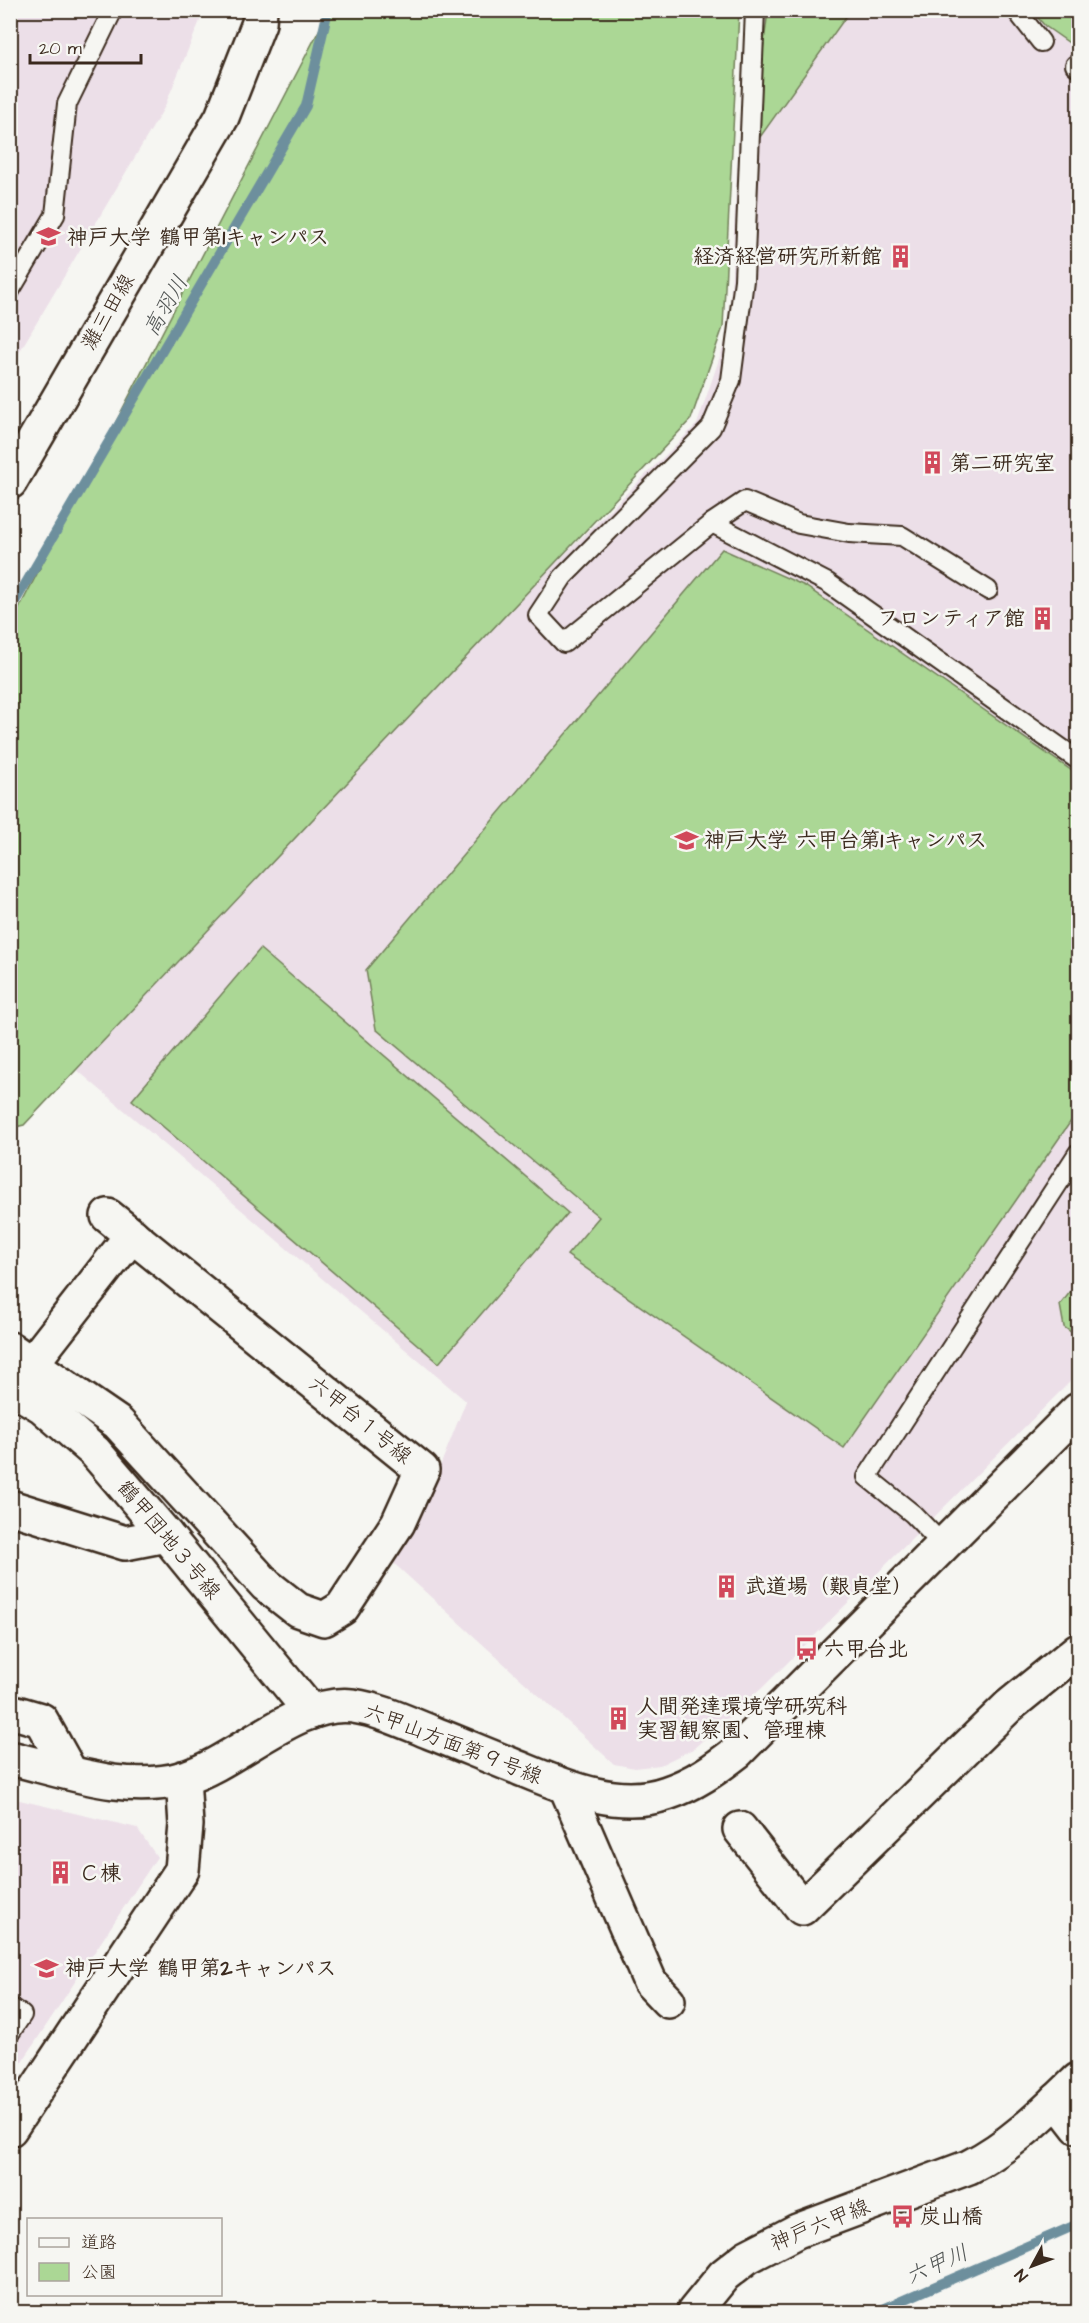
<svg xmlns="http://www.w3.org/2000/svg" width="1089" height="2323" font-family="'Architects Daughter','Klee One',sans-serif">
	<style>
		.built { fill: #ecdfe8 }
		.green { fill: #abd795; stroke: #73805a; stroke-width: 1.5 }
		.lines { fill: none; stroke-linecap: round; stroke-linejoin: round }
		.stream { stroke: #6d8f9d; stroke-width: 10 }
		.service-casing { stroke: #3b2a1e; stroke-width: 22 }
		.minor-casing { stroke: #3b2a1e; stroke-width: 38 }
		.tertiary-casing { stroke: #3b2a1e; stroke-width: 38 }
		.primary-casing { stroke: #3b2a1e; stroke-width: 38 }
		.service { stroke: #f6f6f2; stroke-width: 18 }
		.minor { stroke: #f6f6f2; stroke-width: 33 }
		.tertiary { stroke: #f6f6f2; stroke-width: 33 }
		.primary { stroke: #f6f6f2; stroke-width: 33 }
		.labels { text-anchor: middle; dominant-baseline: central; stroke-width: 5; stroke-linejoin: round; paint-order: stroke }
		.poi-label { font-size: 21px; font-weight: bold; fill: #3b2a1e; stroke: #f6f6f2; text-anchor: start }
		.street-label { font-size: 21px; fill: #3b2a1e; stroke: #f6f6f2 }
		.water-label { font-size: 22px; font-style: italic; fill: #505453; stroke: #f6f6f2 }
	</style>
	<rect width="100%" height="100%" fill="#f6f6f2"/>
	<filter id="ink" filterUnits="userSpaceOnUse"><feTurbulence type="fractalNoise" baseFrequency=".0167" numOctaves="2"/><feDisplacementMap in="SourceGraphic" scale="12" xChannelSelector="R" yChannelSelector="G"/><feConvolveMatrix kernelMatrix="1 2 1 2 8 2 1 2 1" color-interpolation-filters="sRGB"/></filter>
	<g filter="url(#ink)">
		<g class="built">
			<polygon points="11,11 204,11 164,108 11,366"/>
			<polygon points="745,11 1078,11 1078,1374 761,1689 693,1749 660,1765 635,1768 614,1764 388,1558 418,1509 439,1469 466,1401 77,1070 508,610 697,424 729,330"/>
			<polygon points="11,1798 137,1828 157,1857 11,2079"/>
		</g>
		<g class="green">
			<polygon points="329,11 739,11 723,327 691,419 24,1125 11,1128 11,624"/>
			<polygon points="768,11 850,11 755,144 751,144"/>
			<polygon points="1032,11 1078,11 1078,49 1045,26"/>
			<polygon points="722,549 805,586 1078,775 1078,1111 844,1448 567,1255 599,1217 376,1029 366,970"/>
			<polygon points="260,949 568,1213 439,1363 132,1100"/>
			<polygon points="1078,1282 1078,1337 1064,1327 1060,1305"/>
		</g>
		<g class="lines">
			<g class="stream">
				<polyline points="10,610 306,106 328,10"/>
				<polyline points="876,2312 1078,2224"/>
			</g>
			<defs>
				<g id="service">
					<polyline points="755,10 744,280 731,380 711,428 563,577 538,615 564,643 712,523 745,501 799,524 849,533 902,536 988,590"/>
					<polyline points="1016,10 1041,42"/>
					<polyline points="1075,65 1078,67"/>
					<polyline points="10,291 55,215 67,104 113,10"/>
					<polyline points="712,523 828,583 1078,760"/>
					<polyline points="944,1546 913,1514 867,1477 1078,1153"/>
					<polyline points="10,2007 22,2015 10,2033"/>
				</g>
				<g id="minor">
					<polyline points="10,1349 118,1423 266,1585 298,1610 324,1619 342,1608 398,1523 422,1470 108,1216"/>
					<polyline points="32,1363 132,1235"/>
					<polyline points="10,1387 42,1406 95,1452 166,1535 311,1712"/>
					<polyline points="10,1507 125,1543 166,1535"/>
					<polyline points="10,1711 41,1720 70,1772"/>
					<polyline points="566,1787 650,1982 668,2001"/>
					<polyline points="740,1829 802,1908 1009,1706 1078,1650"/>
					<polyline points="1057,2100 1078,2127"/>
					<polyline points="10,2129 182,1870 186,1825 183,1778"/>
				</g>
				<path id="tertiary" d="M10,1758C66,1771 127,1795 184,1778C237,1762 297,1699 353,1706C380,1710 405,1722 430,1732C458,1743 486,1755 514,1766C561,1785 616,1811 667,1793C694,1784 715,1769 737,1752L1078,1410"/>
				<g id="primary">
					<polyline points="10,482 222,117 259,23 260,10"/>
					<path d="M694,2312L724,2275L747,2257L797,2231L969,2167C1011,2146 1045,2112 1078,2080"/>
				</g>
			</defs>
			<use href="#service" class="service-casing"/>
			<use href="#minor" class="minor-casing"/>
			<use href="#tertiary" class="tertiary-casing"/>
			<use href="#primary" class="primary-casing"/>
			<use href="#service" class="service"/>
			<use href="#minor" class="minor"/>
			<use href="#tertiary" class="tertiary"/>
			<use href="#primary" class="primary"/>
		</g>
	</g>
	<defs>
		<symbol id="university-bare" viewBox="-9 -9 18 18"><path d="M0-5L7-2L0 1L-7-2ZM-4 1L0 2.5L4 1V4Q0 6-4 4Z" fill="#d1495b" stroke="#f6f6f2" stroke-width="2.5" paint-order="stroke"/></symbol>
		<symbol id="building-bare" viewBox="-9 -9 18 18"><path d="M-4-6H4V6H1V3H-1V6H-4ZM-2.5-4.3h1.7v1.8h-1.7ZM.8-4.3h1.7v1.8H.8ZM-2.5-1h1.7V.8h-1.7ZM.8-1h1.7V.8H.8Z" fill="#d1495b" stroke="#f6f6f2" stroke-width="2.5" paint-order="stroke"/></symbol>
		<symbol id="bus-bare" viewBox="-9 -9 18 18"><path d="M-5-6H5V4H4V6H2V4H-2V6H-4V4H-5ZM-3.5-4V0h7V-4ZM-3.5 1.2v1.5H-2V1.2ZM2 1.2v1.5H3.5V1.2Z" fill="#d1495b" stroke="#f6f6f2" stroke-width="2.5" paint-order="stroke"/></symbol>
	</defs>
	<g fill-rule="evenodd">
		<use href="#university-bare" x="32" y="220" width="33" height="33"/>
		<use href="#building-bare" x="884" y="240" width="33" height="33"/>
		<use href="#building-bare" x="916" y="446" width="33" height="33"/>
		<use href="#building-bare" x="1026" y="602" width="33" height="33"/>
		<use href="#university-bare" x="670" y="824" width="33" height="33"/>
		<use href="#building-bare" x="710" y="1570" width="33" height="33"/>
		<use href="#bus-bare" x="790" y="1632" width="33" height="33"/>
		<use href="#building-bare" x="602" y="1702" width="33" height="33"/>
		<use href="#building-bare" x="44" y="1856" width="33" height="33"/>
		<use href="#university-bare" x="30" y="1952" width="33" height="33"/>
		<use href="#bus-bare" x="886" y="2200" width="33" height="33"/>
	</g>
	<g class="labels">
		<g class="poi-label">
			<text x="67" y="237">神戸大学 鶴甲第1キャンパス</text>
			<text x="882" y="256" text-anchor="end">経済経営研究所新館</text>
			<text x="950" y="463">第二研究室</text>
			<text x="1025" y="618" text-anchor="end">フロンティア館</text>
			<text x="704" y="840">神戸大学 六甲台第1キャンパス</text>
			<text x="745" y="1586">武道場（艱貞堂）</text>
			<text x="824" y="1649">六甲台北</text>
			<text x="637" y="1706">人間発達環境学研究科<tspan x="637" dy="24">実習観察園、管理棟</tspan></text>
			<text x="79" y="1873">Ｃ棟</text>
			<text x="65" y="1968">神戸大学 鶴甲第2キャンパス</text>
			<text x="920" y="2216">炭山橋</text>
		</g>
		<g class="street-label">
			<text transform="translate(108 312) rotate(-60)">灘三田線</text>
			<text transform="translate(360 1420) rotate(39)">六甲台１号線</text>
			<text transform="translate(169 1540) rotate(50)">鶴甲団地３号線</text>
			<text transform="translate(453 1744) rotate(21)">六甲山方面第９号線</text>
			<text transform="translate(820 2225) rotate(-22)">神戸六甲線</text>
		</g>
		<g class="water-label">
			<text transform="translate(166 306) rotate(-60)">高羽川</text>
			<text transform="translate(937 2265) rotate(-24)">六甲川</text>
		</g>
	</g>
	<rect width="1089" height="2323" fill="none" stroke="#f6f6f2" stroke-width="36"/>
	<rect x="18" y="18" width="1053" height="2287" fill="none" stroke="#3b2a1e" stroke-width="2" filter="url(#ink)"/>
	<rect x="27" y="2218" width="195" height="78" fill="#f6f6f2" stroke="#aba49d" stroke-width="1.5"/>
	<rect x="39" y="2238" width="30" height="9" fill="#f6f6f2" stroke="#aba49d" stroke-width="1.5"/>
	<text x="81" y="2248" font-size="18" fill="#3b2a1e">道路</text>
	<rect x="39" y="2263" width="30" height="18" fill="#abd795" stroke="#aba49d" stroke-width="1.5"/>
	<text x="81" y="2278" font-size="18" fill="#3b2a1e">公園</text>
	<g transform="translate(1032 2266) rotate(229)" stroke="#f6f6f2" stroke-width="4.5" paint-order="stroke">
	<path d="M0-4.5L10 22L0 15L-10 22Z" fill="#3b2a1e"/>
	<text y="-9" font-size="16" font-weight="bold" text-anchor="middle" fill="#3b2a1e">N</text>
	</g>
	<path d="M30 54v9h111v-9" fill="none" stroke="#3b2a1e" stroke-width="3"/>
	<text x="39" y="54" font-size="18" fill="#3b2a1e" stroke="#f6f6f2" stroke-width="4.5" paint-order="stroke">20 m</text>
</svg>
